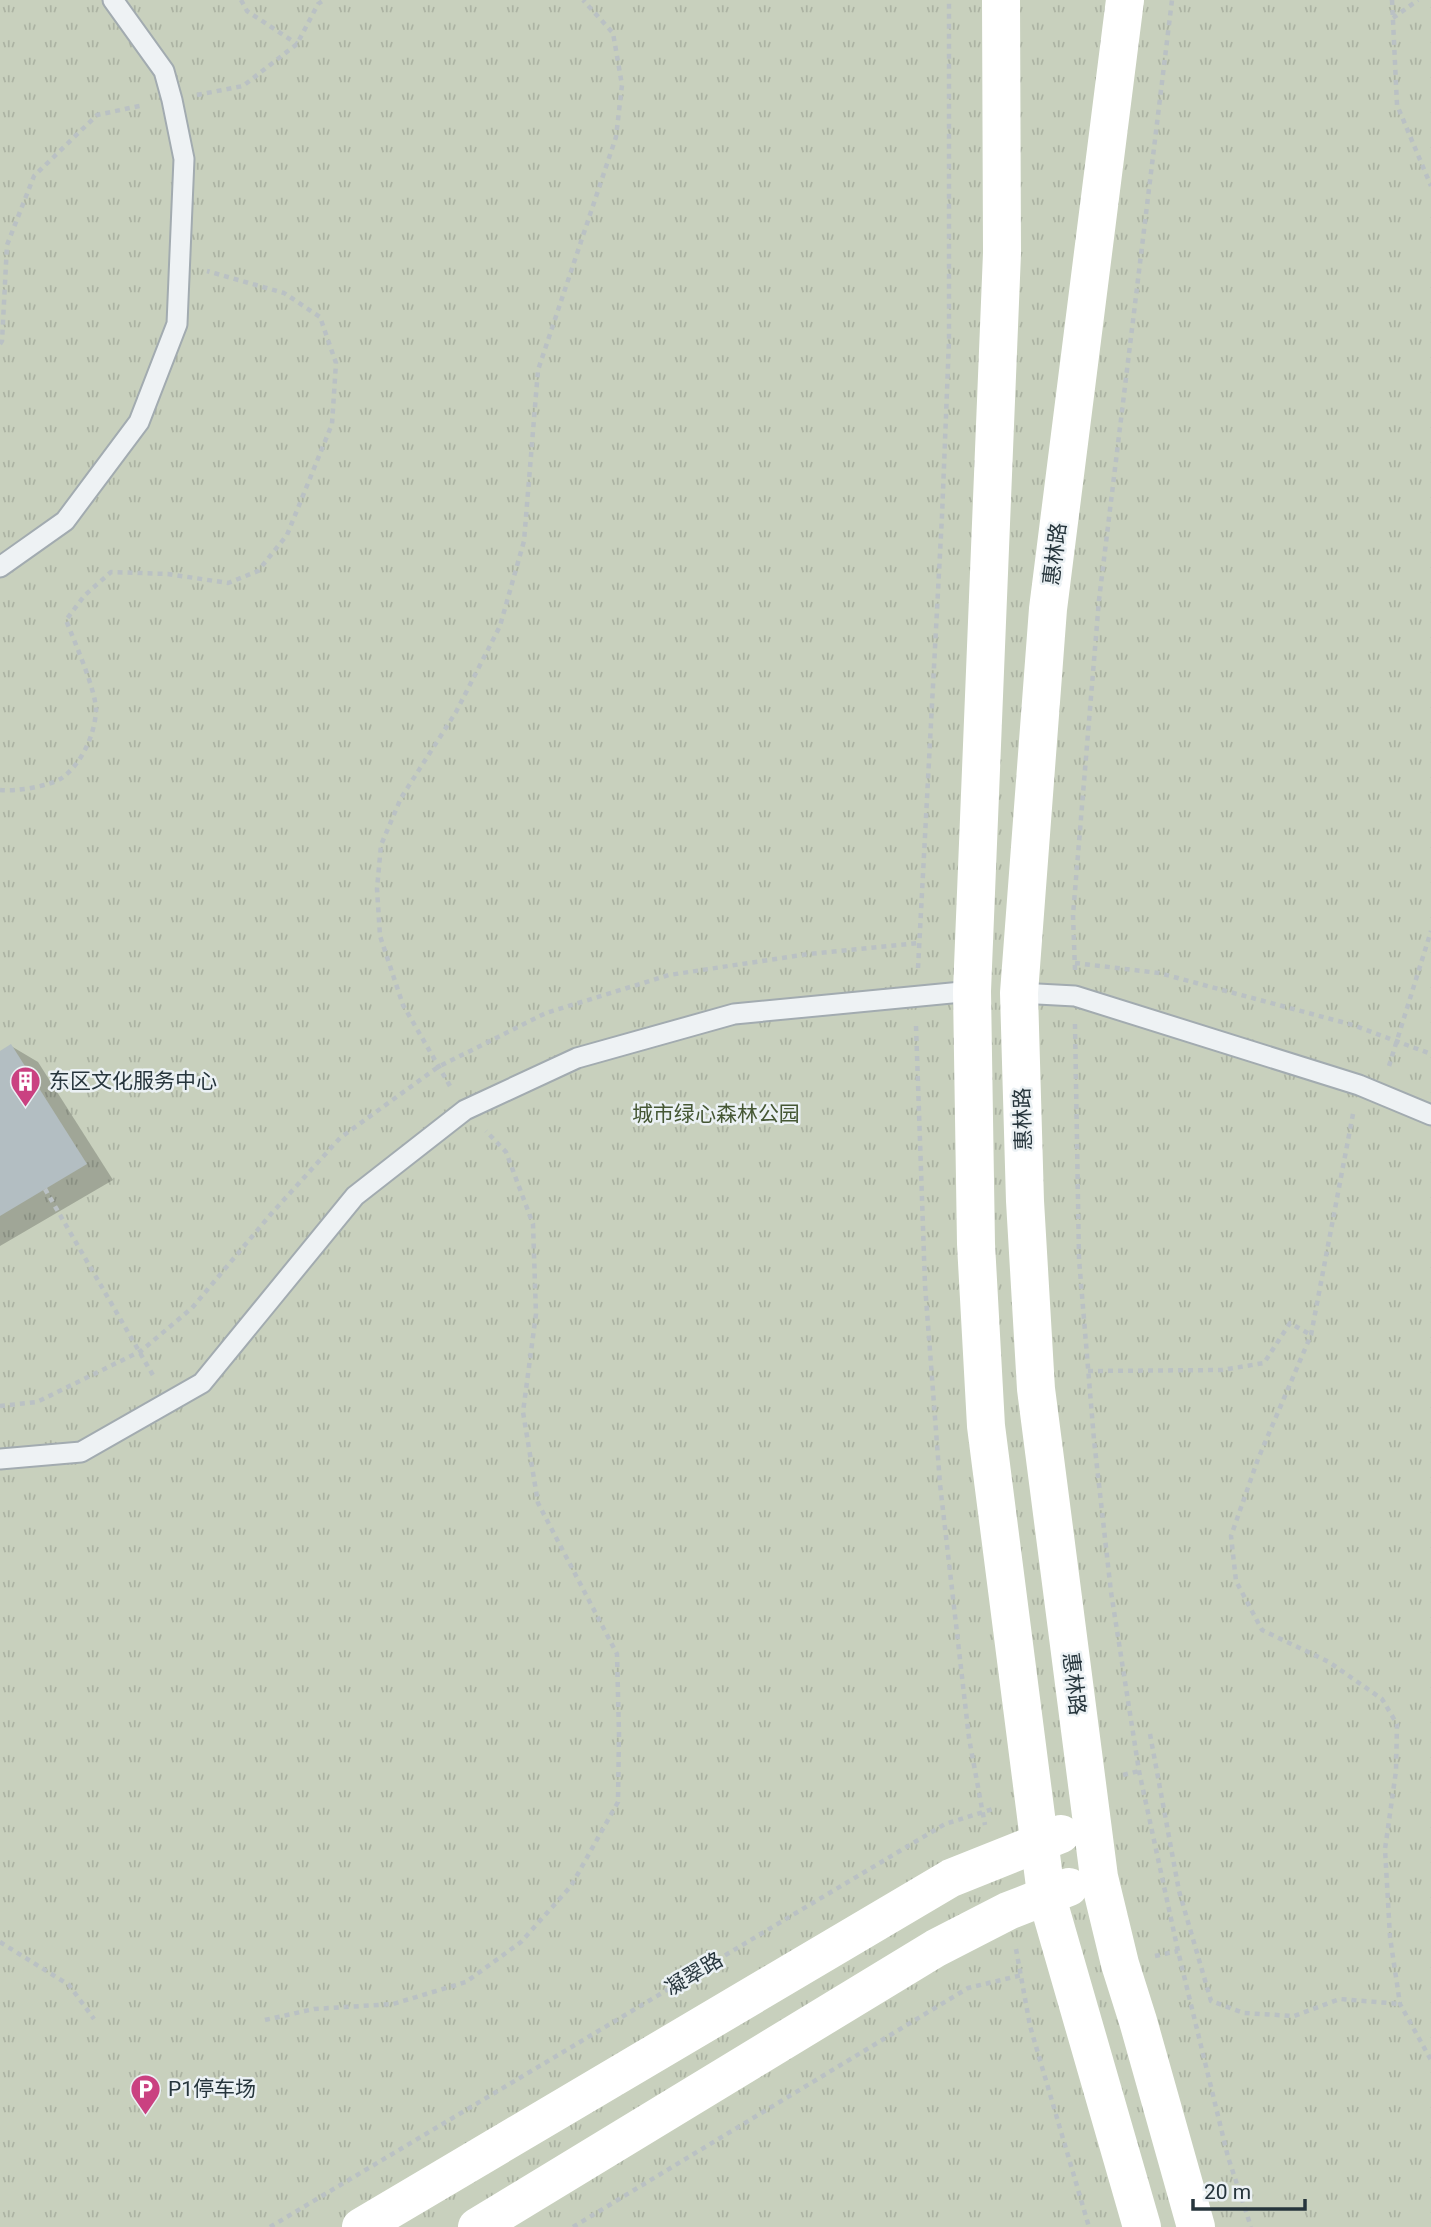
<svg xmlns="http://www.w3.org/2000/svg" width="1431" height="2227" font-family="Roboto,'Noto Sans SC',sans-serif">
	<style>
		.park { fill: url(#park-tufts) }
		.shadow { fill: #0003 }
		.building { fill: #b3bec2 }
		.lines { fill: none; stroke-linecap: round; stroke-linejoin: round }
		.lane-casing { stroke: #a2abb0; stroke-width: 23 }
		.path { stroke: #bac1c4; stroke-width: 4.5; stroke-dasharray: 5 5; stroke-linecap: butt }
		.lane { stroke: #eef2f4; stroke-width: 19 }
		.secondary { stroke: #fff; stroke-width: 38 }
		.labels { text-anchor: middle; dominant-baseline: central; stroke-width: 5; stroke-linejoin: round; paint-order: stroke }
		.street-label { font-size: 21px; fill: #26353c; stroke: #ebf1f4 }
		.poi-label { font-size: 21px; fill: #26353c; stroke: #ebf1f4; text-anchor: start }
		.park-label { font-size: 21px; fill: #455734; stroke: #ebf1f4 }
	</style>
	<defs>
		<pattern id="park-tufts" width="24" height="20" patternUnits="userSpaceOnUse" patternTransform="scale(1.75)"><rect width="24" height="20" fill="#c8d0bd"/><path d="M3 7l-1-3M5 7V3M7 7l1-3M15 17l-1-3M17 17v-4M19 17l1-3" fill="none" stroke="#acb3a3"/></pattern>
	</defs>
	<rect width="100%" height="100%" fill="#dce3e6"/>
	<rect class="park" x="0" y="0" width="1431" height="2227"/>
	<polygon class="shadow" points="11,1046 38,1062 113,1180 0,1246 0,1053"/>
	<polygon class="building" points="11,1044 87,1164 0,1216 0,1051"/>
	<g class="lines">
		<defs>
			<g id="lane">
				<polyline points="0,567 65,521 139,422 177,324 184,159 172,100 164,71 113,0"/>
				<polyline points="1019,993 1075,996 1359,1085 1431,1115"/>
				<polyline points="0,1459 81,1452 202,1383 355,1196 465,1110 577,1058 734,1014 972,991"/>
			</g>
		</defs>
		<use href="#lane" class="lane-casing"/>
		<g class="path">
			<polyline points="241,0 247,11 297,44"/>
			<polyline points="1392,0 1397,105 1431,186"/>
			<polyline points="1393,18 1418,0"/>
			<polyline points="197,95 243,86 297,44 318,4 324,0"/>
			<polyline points="0,344 2,341 7,245 34,176 97,115 144,105"/>
			<path d="M0,790C15,792 50,786 62,778C82,763 94,736 96,712C97,692 74,641 66,620L85,595L111,572L168,574L228,583L258,571L287,535L332,424L336,363L320,317L284,293L207,271"/>
			<polyline points="1075,963 1159,973 1353,1025 1431,1054"/>
			<polyline points="918,968 942,516 949,341 949,0"/>
			<polyline points="1075,970 1073,915 1099,600 1172,0"/>
			<polyline points="1075,1024 1079,1259 1094,1440 1111,1592 1139,1771 1178,1951 1228,2157 1251,2227"/>
			<polyline points="916,1026 925,1285 940,1484 969,1738 985,1825"/>
			<polyline points="1389,1066 1431,931"/>
			<polyline points="450,1086 403,1005 380,936 377,889 381,845 401,798 456,712 500,626 524,541 538,370 616,137 622,85 613,33 583,0"/>
			<polyline points="1353,1114 1311,1335 1258,1459 1231,1536 1236,1581 1262,1630 1329,1662 1382,1699 1397,1724 1396,1771 1385,1849 1390,1937 1400,2004 1431,2060"/>
			<polyline points="45,1189 154,1377"/>
			<polyline points="1088,1371 1222,1370 1264,1363 1290,1323 1311,1335"/>
			<polyline points="0,1406 37,1402 141,1351 192,1308 271,1214 340,1138 438,1067 546,1013 669,975 808,954 919,943"/>
			<polyline points="1150,1734 1179,1891 1211,2001 1244,2013 1294,2016 1340,1999 1400,2004"/>
			<polyline points="1123,1775 1139,1771"/>
			<polyline points="0,1942 69,1985 94,2019"/>
			<polyline points="1016,1949 1030,2026 1089,2227"/>
			<polyline points="1155,1956 1178,1951"/>
			<polyline points="265,2020 314,2009 393,2004 466,1982 521,1942 571,1886 618,1802 619,1734 617,1654 538,1503 523,1412 536,1314 533,1224 506,1152 486,1131"/>
			<polyline points="270,2227 945,1824 996,1808"/>
			<polyline points="573,2227 968,1988 1022,1975"/>
		</g>
		<use href="#lane" class="lane"/>
		<g class="secondary">
			<polyline points="1001,0 1002,253 972,991 976,1244 986,1426 1046,1894 1142,2227"/>
			<polyline points="1125,0 1048,609 1019,993 1025,1201 1036,1389 1099,1877 1120,1964 1138,2021 1196,2227"/>
			<polyline points="361,2227 951,1878 1061,1834"/>
			<polyline points="477,2227 936,1948 1008,1911 1069,1887"/>
		</g>
	</g>
	<defs>
		<symbol id="building-pin" viewBox="-11 -11 22 30"><path d="M0 17L-7.5 6A9.5 9.5 0 1 1 7.5 6Z" fill="#ca4181" stroke="#ebf1f4"/><path d="M-4-6H4V6H1V3H-1V6H-4ZM-2.5-4.3h1.7v1.8h-1.7ZM.8-4.3h1.7v1.8H.8ZM-2.5-1h1.7V.8h-1.7ZM.8-1h1.7V.8H.8Z" fill="#fff"/></symbol>
		<symbol id="parking-pin" viewBox="-11 -11 22 30"><path d="M0 17L-7.5 6A9.5 9.5 0 1 1 7.5 6Z" fill="#ca4181" stroke="#ebf1f4"/><path d="M-3.5-5.5H1a3.5 3.5 0 0 1 0 7H-1V5.5H-3.5ZM-1-3.4V-.6H.8a1.4 1.4 0 0 0 0-2.8Z" fill="#fff"/></symbol>
	</defs>
	<g fill-rule="evenodd">
		<use href="#building-pin" x="8" y="1064" width="35" height="47"/>
		<use href="#parking-pin" x="128" y="2072" width="35" height="47"/>
	</g>
	<g class="labels">
		<g class="street-label">
			<text transform="translate(1055 554) rotate(-83)">惠林路</text>
			<text transform="translate(1023 1119) rotate(-92)">惠林路</text>
			<text transform="translate(1074 1684) rotate(83)">惠林路</text>
			<text transform="translate(694 1974) rotate(-31)">凝翠路</text>
		</g>
		<g class="poi-label">
			<text x="49" y="1081">东区文化服务中心</text>
			<text x="168" y="2089">P1停车场</text>
		</g>
		<g class="park-label">
			<text x="716" y="1114">城市绿心森林公园</text>
		</g>
	</g>
	<path d="M1193 2199v10h112v-10" fill="none" stroke="#26353c" stroke-width="3.5"/>
	<text x="1204" y="2199" font-size="21" fill="#26353c" stroke="#ebf1f4" stroke-width="5" paint-order="stroke">20 m</text>
</svg>
